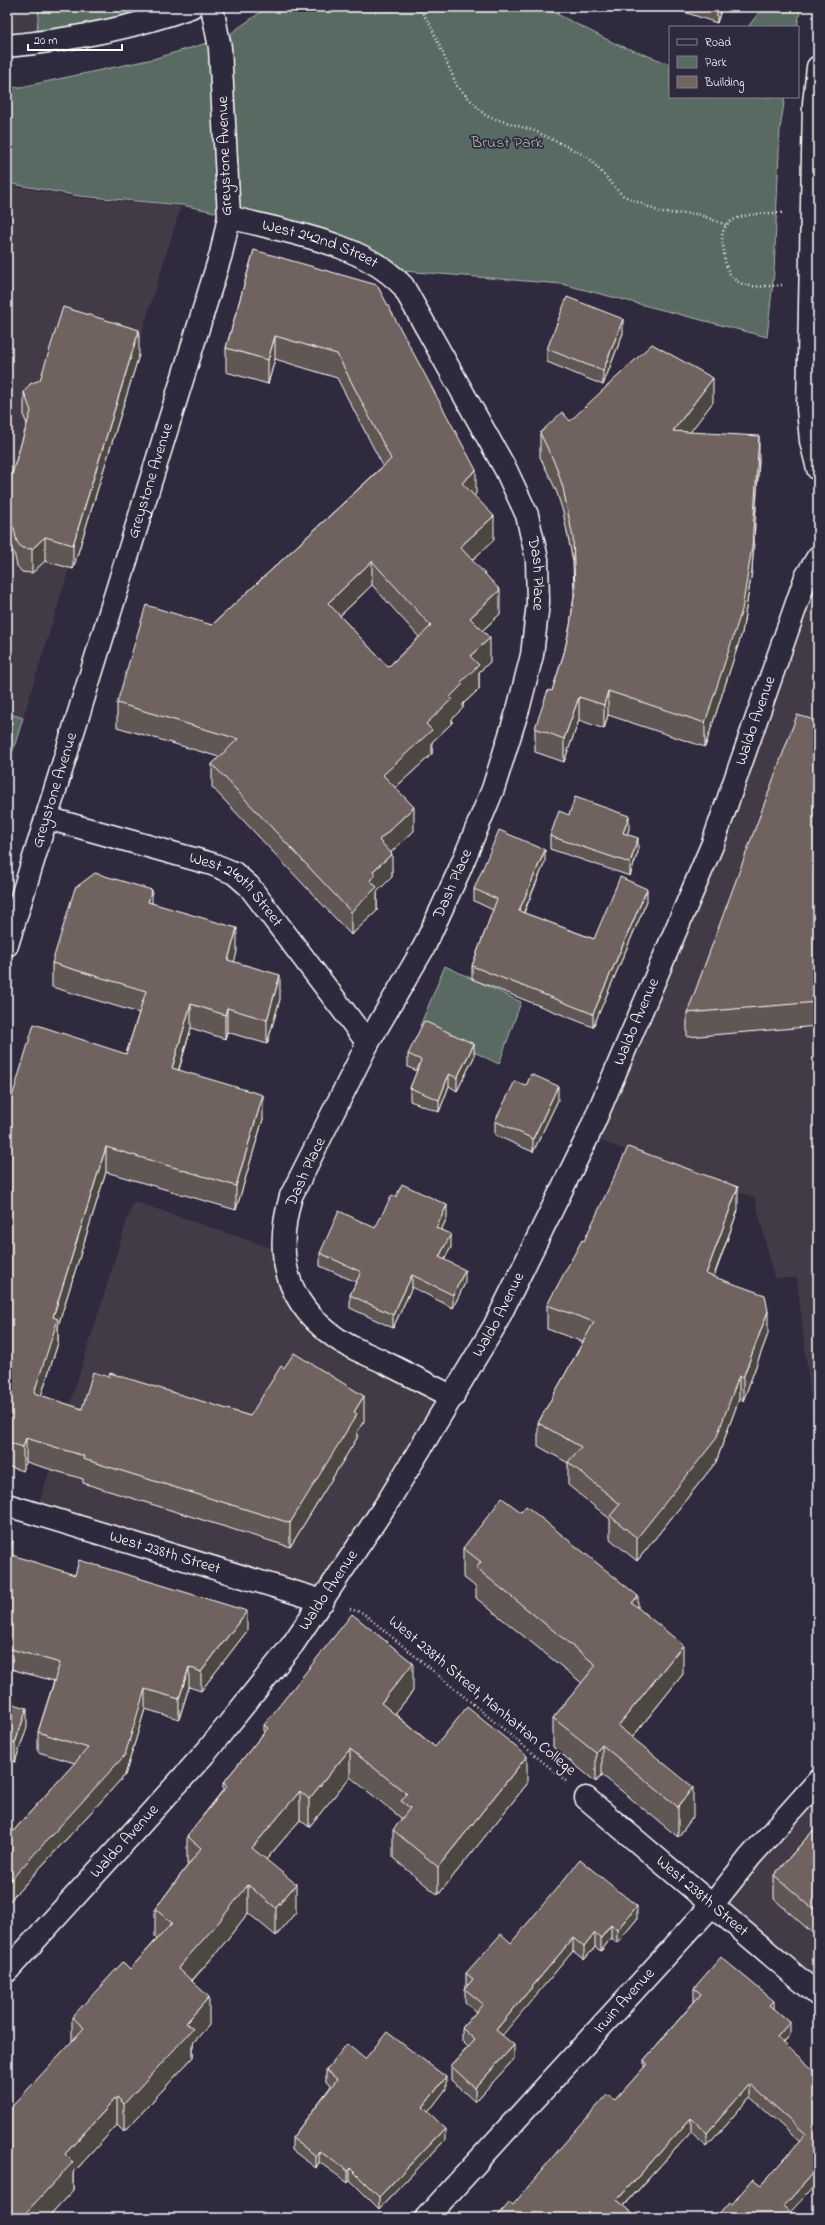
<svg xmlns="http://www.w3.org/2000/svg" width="825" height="2225" font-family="'Indie Flower',sans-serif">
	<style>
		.built { fill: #423b47 }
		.green { fill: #596a62; stroke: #acb4b0 }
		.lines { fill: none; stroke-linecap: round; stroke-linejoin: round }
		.minor-casing { stroke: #fff; stroke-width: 25 }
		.path { stroke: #fff; stroke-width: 2.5; stroke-dasharray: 1 3; stroke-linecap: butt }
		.minor { stroke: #2f2a3d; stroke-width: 22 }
		.wall { fill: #605652; stroke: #fff; fill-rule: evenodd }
		.shaded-wall { fill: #4e4642; stroke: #fff }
		.building { fill: #70645f; stroke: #fff; fill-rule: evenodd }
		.labels { text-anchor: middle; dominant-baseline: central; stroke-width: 3.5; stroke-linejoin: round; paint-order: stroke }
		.park-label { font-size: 16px; fill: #acb4b0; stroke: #2f2a3d }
		.street-label { font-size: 16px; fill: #fff; stroke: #2f2a3d }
	</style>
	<rect width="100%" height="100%" fill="#2f2a3d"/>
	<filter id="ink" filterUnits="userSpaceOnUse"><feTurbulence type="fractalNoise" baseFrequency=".025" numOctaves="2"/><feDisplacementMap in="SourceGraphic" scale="8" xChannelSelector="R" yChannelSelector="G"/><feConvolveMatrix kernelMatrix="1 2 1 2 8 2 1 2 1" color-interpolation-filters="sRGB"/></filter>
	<g filter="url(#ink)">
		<g class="built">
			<polygon points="7,7 39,7 36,43 7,46"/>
			<polygon points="7,185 78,198 181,206 7,770"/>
			<polygon points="818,557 818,1429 814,1429 797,1278 774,1278 755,1198 588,1136"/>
			<polygon points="133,1201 282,1252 315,1322 453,1397 323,1601 36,1514"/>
			<polygon points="818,1781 818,1995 713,1904"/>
		</g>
		<g class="green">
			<polygon points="39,7 191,7 36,43"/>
			<polygon points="268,7 543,7 616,44 670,64 670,97 785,97 780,129 774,272 767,337 562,284 391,270 229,215 182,205 79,196 7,183 7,88 21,87 153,59 224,38"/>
			<polygon points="763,7 801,7 797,27 748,27"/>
			<polygon points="7,713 23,718 7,770"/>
			<polygon points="445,966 521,1002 499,1064 420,1026"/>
		</g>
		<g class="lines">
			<defs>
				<g id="minor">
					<path d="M7,46C70,40 131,29 191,7"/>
					<polyline points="818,67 814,103 808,409 811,441 818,469"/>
					<path id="s1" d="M229,217C285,232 362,242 403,286L506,470L527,515L537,559L538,603L532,655L519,706L493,789L459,871L424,947L368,1043L291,1196C274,1254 285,1302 336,1338C350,1348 367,1354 382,1361C406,1373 429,1385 453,1397"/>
					<path id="s2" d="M47,818L212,864L234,873L249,886L368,1043"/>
					<path id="s3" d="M7,945L221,254L229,217L220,48L212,7"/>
					<path id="s4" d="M7,1505L323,1601"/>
					<path id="s5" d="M586,1798L818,1995"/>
					<path id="s6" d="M7,1971L207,1751L293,1644L389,1500L494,1327L588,1136L713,843L806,577L818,557"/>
					<path id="s7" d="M426,2218L713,1904L750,1857L818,1781"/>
				</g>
			</defs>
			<use href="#minor" class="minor-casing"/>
			<g class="path">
				<polyline points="418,7 430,24 457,86 486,116 535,131 588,157 622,195 662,213 698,214 726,225"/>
				<path d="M782,285C767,286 747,290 734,279C727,273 724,259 724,251C723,245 721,237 723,232C728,212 767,213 784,213"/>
				<polyline points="350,1609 363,1613 566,1781"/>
			</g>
			<use href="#minor" class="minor"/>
		</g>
		<g class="wall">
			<polygon points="669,7 722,7 717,23"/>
			<path d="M254,250L476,494L474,496L494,540L472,560L500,614L482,631L490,662L479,672V689L463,704V708L452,719V723L432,742V754L395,788L414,831L391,852L392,877L377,892V911L351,935L212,787V764L219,757L117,727V703L212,625L383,466L337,378L275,359L268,384L226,372V348ZM372,585L419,637L388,667L340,616Z"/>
			<polygon points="623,333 603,385 547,362 547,349"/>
			<polygon points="139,355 73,569 45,561 32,573 22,572 17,566 14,552 7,549 7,484 9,484 27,424 24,417 24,392"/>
			<polygon points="713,402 690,432 759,460 752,571 742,633 705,747 608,715 604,729 579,720 564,762 535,752 535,728 552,691 564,653 570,626 574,595 573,562 563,512 556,490 540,457 540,433 570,421"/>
			<polygon points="818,721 818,1026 687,1037 687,1013"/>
			<polygon points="569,815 629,829 627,834 638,852 630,876 550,849 550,836"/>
			<polygon points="545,862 524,913 594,939 647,901 593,1027 472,979 472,966 493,910 474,901 474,889"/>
			<polygon points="152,903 237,952 234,961 280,999 267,1044 227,1032 225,1039 191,1028 179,1070 263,1119 236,1210 106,1172 58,1326 58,1343 41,1396 82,1409 109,1377 250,1416 364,1421 357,1432 357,1438 290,1547 83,1483 83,1479 26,1462 23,1471 7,1466 7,1114 126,1054 139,1013 52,987 52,963"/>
			<polygon points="408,1054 474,1057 457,1091 449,1086 439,1112 410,1101 410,1088 417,1071 408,1067"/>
			<polygon points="558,1100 533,1152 495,1135 495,1121"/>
			<polygon points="738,1210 714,1277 768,1334 743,1401 739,1399 716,1462 637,1561 610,1539 610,1519 568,1485 568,1463 538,1446 538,1423 583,1342 547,1329 547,1305 584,1241"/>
			<polygon points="447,1218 441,1230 451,1247 444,1260 465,1283 453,1308 412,1287 393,1328 350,1308 350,1295 356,1282 320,1266 320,1253 375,1228"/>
			<polygon points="7,1539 13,1556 247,1631 201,1691 189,1687 179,1719 145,1709 125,1775 7,1904 7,1838 75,1763 38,1752 38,1732 54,1681 7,1668"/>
			<polygon points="463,1548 638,1609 683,1674 632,1738 693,1817 678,1837 602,1775 596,1782 553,1747 553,1718 582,1683 476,1598 476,1587 463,1577"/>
			<polygon points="413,1691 395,1714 435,1747 527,1784 438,1895 393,1858 393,1830 401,1820 401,1818 350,1777 309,1827 300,1820 266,1860 296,1912 276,1936 248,1913 218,1951 192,1981 209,2025 193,2043 193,2057 124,2132 117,2125 73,2173 73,2190 47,2218 7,2218 72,2041 72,2017 130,1969 157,1939 155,1937 155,1909 188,1865 187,1864 187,1836 223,1790 223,1783 264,1733 264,1725"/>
			<polygon points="7,1702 27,1727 15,1762 9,1761 7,1769"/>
			<polygon points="818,1825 818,1938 774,1899 774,1875"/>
			<polygon points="637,1919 617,1943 611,1938 601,1951 595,1947 584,1960 573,1951 502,2035 514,2059 475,2102 451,2080 451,2066 468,2047 462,2041 462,2028 476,2012 465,2002 465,1989 466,1987 466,1973 511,1943"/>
			<polygon points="694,1988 774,2008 790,2035 784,2043 818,2182 732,2204 761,2185 800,2142 750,2097 707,2146 691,2132 624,2206 513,2205 615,2100 644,2068 644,2060 694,2002"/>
			<polygon points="365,2059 446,2089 428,2112 445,2140 379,2209 350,2180 348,2183 319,2162 316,2168 292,2150 292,2138 331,2086 326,2082 326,2070"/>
		</g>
		<g class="shaded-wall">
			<polygon points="717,7 722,7 717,23"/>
			<polygon points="623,319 623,333 603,385 603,371"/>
			<polygon points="139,330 139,355 73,569 73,545"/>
			<polygon points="275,336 275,359 268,384 268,360"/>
			<polygon points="713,378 713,402 673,455 673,431"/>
			<polygon points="759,436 759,460 752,571 742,633 705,747 705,723"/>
			<polygon points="476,470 476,494 462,507 462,483"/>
			<polygon points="494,516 494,540 460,571 460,547"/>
			<polygon points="45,537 45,561 32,573 32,549"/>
			<polygon points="372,561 372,585 328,627 328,603"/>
			<polygon points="500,590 500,614 470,642 470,618"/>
			<polygon points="490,638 490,662 479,672 479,689 463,704 463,708 452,719 452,723 432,742 432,754 383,799 383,775 426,724 450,697 461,682 470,656"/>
			<polygon points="608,691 608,715 604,729 604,705"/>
			<polygon points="579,697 579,720 564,762 564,739"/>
			<polygon points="414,807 414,831 379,863 379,840"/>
			<polygon points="629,816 629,829 623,847 623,833"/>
			<polygon points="638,838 638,852 630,876 630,863"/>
			<polygon points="545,850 545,862 519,923 519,911"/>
			<polygon points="392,854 392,877 377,892 377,911 351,935 351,912 370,880 373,871"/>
			<polygon points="647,889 647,901 593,1027 593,1014"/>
			<polygon points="152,890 152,914 148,902"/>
			<polygon points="237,928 237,952 228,984 228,960"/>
			<polygon points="280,975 280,999 267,1044 267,1020"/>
			<polygon points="191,1004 191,1028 172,1092 172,1068"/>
			<polygon points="227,1008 227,1032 225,1039 225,1015"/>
			<polygon points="474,1044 474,1057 457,1091 457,1078"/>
			<polygon points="449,1074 449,1086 439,1112 439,1100"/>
			<polygon points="558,1086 558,1100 533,1152 533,1139"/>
			<polygon points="263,1095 263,1119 236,1210 236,1186"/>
			<polygon points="106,1147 106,1172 58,1326 58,1343 34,1418 34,1393 53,1317"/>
			<polygon points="738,1187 738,1210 706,1297 706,1274"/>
			<polygon points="447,1205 447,1218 436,1240 436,1228"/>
			<polygon points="451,1234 451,1247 439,1270 439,1257"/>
			<polygon points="465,1270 465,1283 453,1308 453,1295"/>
			<polygon points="412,1275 412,1287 393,1328 393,1315"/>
			<polygon points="768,1311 768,1334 743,1401 743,1378"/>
			<polygon points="739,1376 739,1399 716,1462 637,1561 637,1538"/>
			<polygon points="364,1396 364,1421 357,1432 357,1438 290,1547 290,1523 354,1412"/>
			<polygon points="26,1438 26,1462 23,1471 23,1447"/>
			<polygon points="13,1541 13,1560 9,1554"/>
			<polygon points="638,1596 638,1625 632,1603"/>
			<polygon points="247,1611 247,1631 201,1691 201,1672"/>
			<polygon points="683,1645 683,1674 618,1755 618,1726"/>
			<polygon points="413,1663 413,1691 381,1731 381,1703"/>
			<polygon points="189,1667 189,1687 179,1719 179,1699"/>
			<polygon points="145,1689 145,1709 125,1775 7,1904 7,1884"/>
			<polygon points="27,1708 27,1727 15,1762 15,1743"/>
			<polygon points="9,1741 9,1761 7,1769 7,1749"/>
			<polygon points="602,1745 602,1775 596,1782 596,1752"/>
			<polygon points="350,1749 350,1777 309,1827 309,1799"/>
			<polygon points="527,1756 527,1784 438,1895 438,1867"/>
			<polygon points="693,1787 693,1817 678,1837 678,1807"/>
			<polygon points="300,1791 300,1820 252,1876 252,1848"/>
			<polygon points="296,1884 296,1912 276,1936 276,1908"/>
			<polygon points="248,1885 248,1913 218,1951 178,1996 178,1968"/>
			<polygon points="637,1906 637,1919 617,1943 617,1930"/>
			<polygon points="611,1925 611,1938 601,1951 601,1938"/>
			<polygon points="595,1933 595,1947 584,1960 584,1947"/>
			<polygon points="573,1938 573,1951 496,2043 496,2030"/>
			<polygon points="209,1997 209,2025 193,2043 193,2057 124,2132 124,2104 186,2023"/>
			<polygon points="774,2001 774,2014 770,2005"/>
			<polygon points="790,2022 790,2035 777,2050 777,2037"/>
			<polygon points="514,2045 514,2059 475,2102 475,2088"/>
			<polygon points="446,2077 446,2089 423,2119 423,2107"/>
			<polygon points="750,2084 750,2097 707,2146 707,2133"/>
			<polygon points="117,2097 117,2125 73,2173 73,2190 47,2218 21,2218 65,2154"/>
			<polygon points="691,2118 691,2132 617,2213 617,2200"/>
			<polygon points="445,2128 445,2140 379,2209 379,2197"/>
			<polygon points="319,2151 319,2162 316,2168 316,2156"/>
			<polygon points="350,2168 350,2180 348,2183 348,2171"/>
			<polygon points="818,2168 818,2182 785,2218 784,2206"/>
		</g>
		<g class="building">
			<path d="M254,250L377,285L476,470L462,483L494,516L460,547L500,590L470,618L490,638L470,656L479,665L461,682L463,684L450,697L452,699L426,724L432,730L383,775L414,807L379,840L392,854L373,871L376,875L370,880L377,887L351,912L212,764L238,739L117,703L146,605L212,625L391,459L337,354L275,336L268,360L226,348ZM372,561L431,626L388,667L328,603Z"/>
			<polygon points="567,297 623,319 603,371 547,349"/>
			<polygon points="63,307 139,330 73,545 45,537 32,549 22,548 17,542 14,528 7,525 7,484 9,484 31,411 24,392 30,384 40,380"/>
			<polygon points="652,344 713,378 673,431 759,436 752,547 742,610 705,723 608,691 604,705 579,697 564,739 535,728 548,690 552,691 564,653 570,626 575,590 573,538 563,488 556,466 540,433 562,412 570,421"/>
			<polygon points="797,715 818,721 818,1002 687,1013"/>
			<polygon points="575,797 629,816 623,833 638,838 630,863 550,836 559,811 569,815"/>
			<polygon points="499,830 545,850 519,911 594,939 620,877 647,889 593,1014 472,966 497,899 474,889"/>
			<polygon points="95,873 152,890 148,902 237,928 228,960 280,975 267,1020 227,1008 225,1015 191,1004 172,1068 263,1095 236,1186 106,1147 53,1317 58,1319 34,1393 82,1409 93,1372 109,1377 110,1373 250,1416 281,1366 284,1368 294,1353 364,1396 354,1412 357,1414 290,1523 83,1459 84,1456 26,1438 23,1447 7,1442 7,1114 34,1024 126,1054 146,991 52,963 75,888"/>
			<polygon points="424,1021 474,1044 457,1078 449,1074 439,1100 410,1088 421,1060 408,1054"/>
			<polygon points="531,1074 558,1086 533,1139 495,1121 515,1081 526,1086"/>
			<polygon points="628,1147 738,1187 706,1274 765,1295 768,1311 743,1378 739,1376 716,1439 637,1538 610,1516 620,1504 568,1462 581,1447 538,1423 594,1322 547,1305 582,1240 584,1241"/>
			<polygon points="402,1184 447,1205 436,1228 451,1234 439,1257 465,1270 453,1295 412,1275 393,1315 350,1295 361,1272 320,1253 339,1211 375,1228 392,1195 396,1197"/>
			<polygon points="502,1498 521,1512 526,1506 638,1596 632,1603 683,1645 618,1726 693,1787 678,1807 602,1745 596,1752 553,1718 596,1665 476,1568 481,1562 463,1548"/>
			<polygon points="7,1539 13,1541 9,1554 75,1575 79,1560 247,1611 201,1672 189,1667 179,1699 145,1689 125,1755 7,1884 7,1838 88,1748 38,1732 60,1663 7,1648"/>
			<polygon points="352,1614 413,1663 381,1703 435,1747 467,1707 527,1756 438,1867 393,1830 410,1808 401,1801 407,1794 350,1749 309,1799 300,1791 252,1848 296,1884 276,1908 248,1885 218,1923 178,1968 209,1997 186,2023 193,2029 124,2104 117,2097 65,2154 73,2162 21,2218 7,2218 7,2112 84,2028 72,2017 123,1962 130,1969 172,1923 155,1909 201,1848 187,1836 227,1786 223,1783 268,1728 264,1725"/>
			<polygon points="7,1702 27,1708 15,1743 9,1741 7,1749"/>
			<polygon points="818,1825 818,1913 774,1875"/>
			<polygon points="580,1860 637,1906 617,1930 611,1925 601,1938 595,1933 584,1947 573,1938 496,2030 514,2045 475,2088 451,2066 475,2040 462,2028 483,2004 465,1989 473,1979 466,1973 501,1934 511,1943"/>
			<polygon points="721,1957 774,2001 770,2005 790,2022 777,2037 818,2074 818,2168 784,2206 798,2218 715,2218 729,2202 732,2204 753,2179 761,2185 806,2134 750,2084 707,2133 691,2118 617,2200 639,2218 496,2218 510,2202 513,2205 561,2147 607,2095 615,2100 647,2064 644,2060 701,1994 694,1988"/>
			<polygon points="387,2032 446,2077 423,2107 445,2128 379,2197 350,2168 348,2171 319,2151 316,2156 292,2138 337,2079 326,2070 347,2044 365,2059"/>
		</g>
	</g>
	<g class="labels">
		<g class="park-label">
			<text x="507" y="143">Brust Park</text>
		</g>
		<g class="street-label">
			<text transform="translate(225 156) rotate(-92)">Greystone Avenue</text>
			<text stroke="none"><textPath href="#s1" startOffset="95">West 242nd Street</textPath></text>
			<text stroke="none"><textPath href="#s3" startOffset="486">Greystone Avenue</textPath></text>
			<text stroke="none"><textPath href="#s1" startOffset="510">Dash Place</textPath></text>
			<text stroke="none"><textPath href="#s6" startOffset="1471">Waldo Avenue</textPath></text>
			<text stroke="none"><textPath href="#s3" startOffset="162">Greystone Avenue</textPath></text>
			<text transform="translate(453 884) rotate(-66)">Dash Place</text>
			<text stroke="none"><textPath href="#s2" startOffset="206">West 240th Street</textPath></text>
			<text stroke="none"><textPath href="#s6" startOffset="1147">Waldo Avenue</textPath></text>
			<text transform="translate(306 1172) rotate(-65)">Dash Place</text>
			<text stroke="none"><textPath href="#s6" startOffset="823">Waldo Avenue</textPath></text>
			<text stroke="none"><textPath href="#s4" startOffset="165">West 238th Street</textPath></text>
			<text stroke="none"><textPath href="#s6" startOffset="499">Waldo Avenue</textPath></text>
			<text transform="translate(482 1696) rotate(40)">West 238th Street, Manhattan College</text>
			<text stroke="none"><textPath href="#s6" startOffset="175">Waldo Avenue</textPath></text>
			<text stroke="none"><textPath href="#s5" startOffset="152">West 238th Street</textPath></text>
			<text stroke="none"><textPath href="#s7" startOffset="294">Irwin Avenue</textPath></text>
		</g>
	</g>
	<rect width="825" height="2225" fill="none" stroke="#2f2a3d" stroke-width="24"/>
	<rect x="12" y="12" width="801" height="2201" fill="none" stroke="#fff" stroke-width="1.5" filter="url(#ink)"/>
	<rect x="669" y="26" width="130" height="72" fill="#2f2a3d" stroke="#827f8b"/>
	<rect x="677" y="39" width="20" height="6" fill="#2f2a3d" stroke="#827f8b"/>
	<text x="705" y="46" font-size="12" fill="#ffffff">Road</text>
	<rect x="677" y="56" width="20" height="12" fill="#596a62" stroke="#827f8b"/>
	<text x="705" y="66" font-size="12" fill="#ffffff">Park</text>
	<rect x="677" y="76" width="20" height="12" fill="#70645f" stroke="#827f8b"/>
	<text x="705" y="86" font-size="12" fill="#ffffff">Building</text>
	<path d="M28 44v6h94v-6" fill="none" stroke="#ffffff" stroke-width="2"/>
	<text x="34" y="44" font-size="12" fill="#ffffff" stroke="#2f2a3d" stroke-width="3" paint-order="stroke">20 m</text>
</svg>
